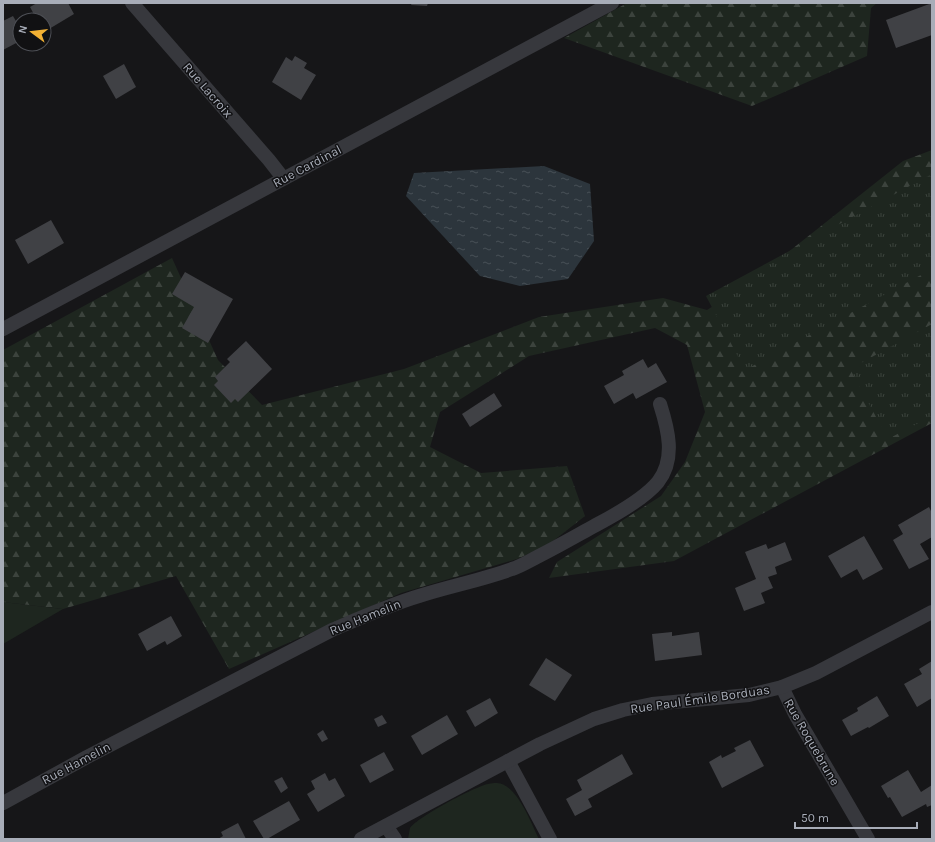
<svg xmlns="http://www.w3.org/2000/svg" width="935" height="842" font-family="Karla,sans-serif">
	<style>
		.grass { fill: #1e261f }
		.forest { fill: url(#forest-firs) }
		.park { fill: url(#park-tufts) }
		.water { fill: url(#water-ripples) }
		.building { fill: #404145 }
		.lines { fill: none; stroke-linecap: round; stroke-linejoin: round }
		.minor { stroke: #37383d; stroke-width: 14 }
		.labels { text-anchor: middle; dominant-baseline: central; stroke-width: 3; stroke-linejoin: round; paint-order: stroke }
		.street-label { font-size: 13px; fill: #a8adb8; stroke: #111113 }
	</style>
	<defs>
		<pattern id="forest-firs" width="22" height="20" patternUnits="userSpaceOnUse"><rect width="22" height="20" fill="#1e261f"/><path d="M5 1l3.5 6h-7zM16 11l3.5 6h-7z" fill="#3c433d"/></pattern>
		<pattern id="park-tufts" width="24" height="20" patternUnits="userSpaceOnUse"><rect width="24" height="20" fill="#1e261f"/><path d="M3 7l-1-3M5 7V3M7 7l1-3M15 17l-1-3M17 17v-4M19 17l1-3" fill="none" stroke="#3c433d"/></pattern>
		<pattern id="water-ripples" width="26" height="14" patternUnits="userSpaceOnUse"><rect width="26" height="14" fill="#2c353c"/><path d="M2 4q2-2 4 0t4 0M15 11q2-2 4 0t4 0" fill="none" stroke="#485056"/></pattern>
	</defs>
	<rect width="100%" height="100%" fill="#161618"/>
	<g class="grass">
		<polygon points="3,602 63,609 3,644"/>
		<path d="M497,783C517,784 531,823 539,839H408L410,828C418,817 474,787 488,784C491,783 494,783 497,783Z"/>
	</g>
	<g class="forest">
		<polygon points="627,3 877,3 871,8 867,56 752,106 564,38"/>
		<polygon points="932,150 932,423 674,561 549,578 557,562 661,496 685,462 705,412 687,345 655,328 529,356 440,412 430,447 481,473 567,466 585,516 548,545 517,559 401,593 229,669 176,576 63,609 3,602 3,350 172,258 218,360 262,405 404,369 539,317 663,298 707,310 748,284 903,161"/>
	</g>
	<g class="park">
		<polygon points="932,174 932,269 745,370 706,296"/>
		<polygon points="932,324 932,416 888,439 850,369"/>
	</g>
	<polygon class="water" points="544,166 590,184 594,241 568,279 520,286 480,276 406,196 414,173"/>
	<g class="building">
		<polygon points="37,3 68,3 74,14 44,32 44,20 37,20 30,7"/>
		<polygon points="412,3 428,3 427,6 411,5"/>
		<polygon points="932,3 932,35 896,48 886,20"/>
		<polygon points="13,16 20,28 20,41 3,50 3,21"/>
		<polygon points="295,56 307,63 304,68 316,75 301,100 272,82 286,57 292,61"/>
		<polygon points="124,64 136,87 116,99 103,76"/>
		<polygon points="51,220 64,243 28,264 15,240"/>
		<polygon points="185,272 233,299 208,343 182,328 194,307 172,294"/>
		<polygon points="246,341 272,369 238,402 235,399 231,403 214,385 218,381 215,377 230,362 227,359"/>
		<polygon points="643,359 648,368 656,363 667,382 636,399 633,393 614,404 604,386 624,375 622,371"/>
		<polygon points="494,393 502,406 470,427 462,414"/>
		<polygon points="929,507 932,513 932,537 920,544 929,559 909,569 893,540 903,534 898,525"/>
		<polygon points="864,536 883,569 863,580 857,569 841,578 828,556"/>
		<polygon points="785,542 792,560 775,567 777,574 768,577 773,588 761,593 765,603 744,611 735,588 756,579 745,552 766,544 768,549"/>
		<polygon points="171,616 182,636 167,645 165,641 147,651 138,634"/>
		<polygon points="672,632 672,636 699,632 702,655 655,661 652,634"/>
		<polygon points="546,658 572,675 555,701 529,685"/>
		<polygon points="932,661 932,698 917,707 904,684 922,674 919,669"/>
		<polygon points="877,696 889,716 869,728 868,727 851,736 842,720 858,711 857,708"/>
		<polygon points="490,698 498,713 475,727 466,711"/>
		<polygon points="382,715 387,723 378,727 374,719"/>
		<polygon points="447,715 458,734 422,755 411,736"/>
		<polygon points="323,730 328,739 322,742 317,734"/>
		<polygon points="750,740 764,766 722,788 709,762 721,755 722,758 736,751 734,748"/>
		<polygon points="384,752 394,770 370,783 360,765"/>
		<polygon points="622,754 633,774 588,799 592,807 575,816 566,799 582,790 577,780"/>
		<polygon points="908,770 921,792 932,785 932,805 927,807 926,804 902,817 890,797 888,798 881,786"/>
		<polygon points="325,773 329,781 335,778 345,796 318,812 307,794 315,789 311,781"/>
		<polygon points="282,777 288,788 281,793 274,781"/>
		<polygon points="289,801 300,820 267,839 264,839 253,821"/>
		<polygon points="238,823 246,839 218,839 223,836 221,832"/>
	</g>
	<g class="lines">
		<g class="minor">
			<polyline points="132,3 269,160 283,178"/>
			<polyline points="3,329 612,3"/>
			<polyline points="782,687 795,714 868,839"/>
			<polyline points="508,761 550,839"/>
			<path d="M3,803L87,757L332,630C360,618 389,605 419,596C450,586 482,580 512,569C521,566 529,561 537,557C557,547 576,536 596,525C615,515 644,499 658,482C676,459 668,429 660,404"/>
			<polyline points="386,826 395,839"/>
			<polyline points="361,839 540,744 594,719 623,710 652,704 749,695 782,687 816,673 932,612"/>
		</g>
	</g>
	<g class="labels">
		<g class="street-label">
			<text transform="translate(208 90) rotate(49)">Rue Lacroix</text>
			<text transform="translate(307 166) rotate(-28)">Rue Cardinal</text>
			<text transform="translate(365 617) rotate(-22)">Rue Hamelin</text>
			<text transform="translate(700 699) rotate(-8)">Rue Paul Émile Borduas</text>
			<text transform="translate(812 742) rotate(60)">Rue Roquebrune</text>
			<text transform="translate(76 763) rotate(-28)">Rue Hamelin</text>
		</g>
	</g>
	<rect width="935" height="842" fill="none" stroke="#a8adb8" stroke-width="8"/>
	<g transform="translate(32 32) rotate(285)"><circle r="19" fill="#111113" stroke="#4d4f55"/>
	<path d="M0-3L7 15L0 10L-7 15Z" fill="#f2b134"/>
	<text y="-6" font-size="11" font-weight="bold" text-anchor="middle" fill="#a8adb8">N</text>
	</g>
	<path d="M795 822v6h122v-6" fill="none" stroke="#a8adb8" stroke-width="2"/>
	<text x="801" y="822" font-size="12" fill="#a8adb8" stroke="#111113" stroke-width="3" paint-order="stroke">50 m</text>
</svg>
